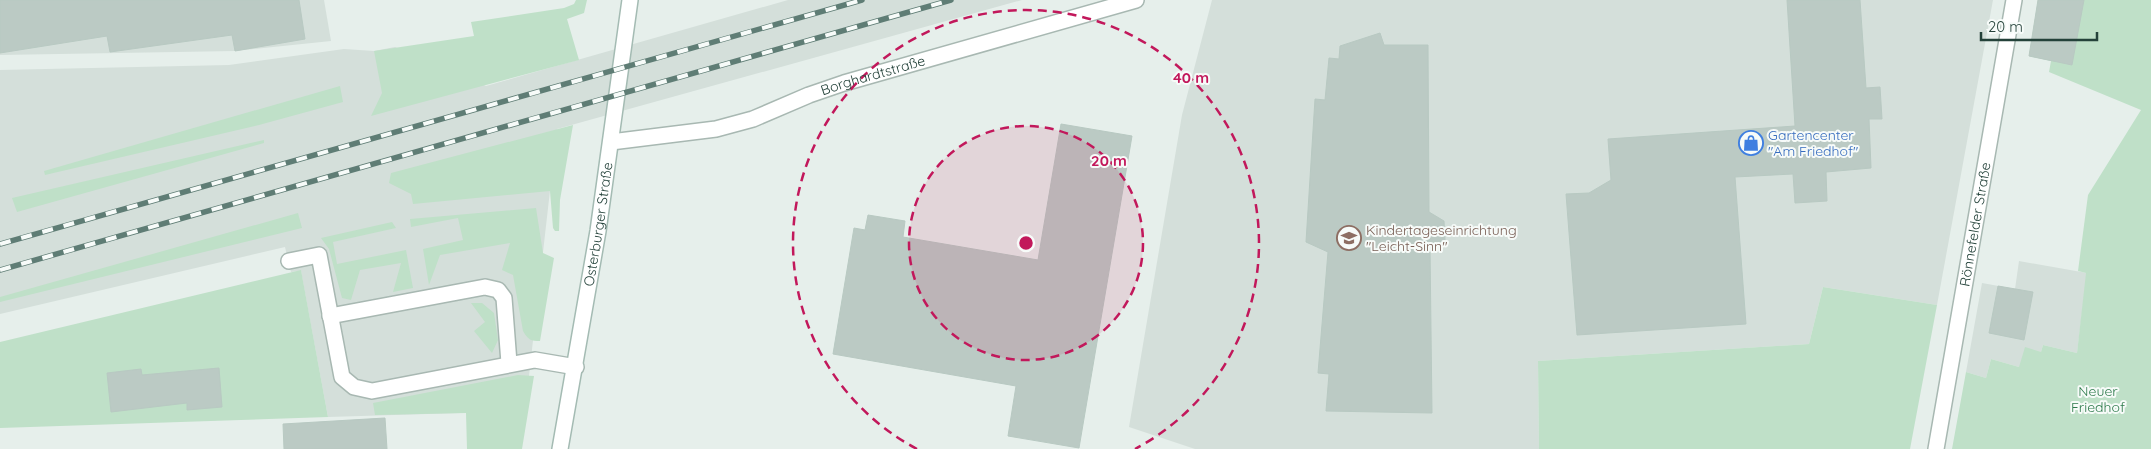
<svg xmlns="http://www.w3.org/2000/svg" width="2151" height="449" font-family="Quicksand,sans-serif">
	<style>
		.built { fill: #d4dfda }
		.green { fill: #bfe0c8 }
		.building { fill: #bbcac4; stroke: #b8c9c2 }
		.lines { fill: none; stroke-linecap: round; stroke-linejoin: round }
		.lane-casing { stroke: #a8b8b2; stroke-width: 18 }
		.street-casing { stroke: #a8b8b2; stroke-width: 18 }
		.secondary-casing { stroke: #a4bbb3; stroke-width: 18 }
		.lane { stroke: #fff; stroke-width: 15 }
		.street { stroke: #fff; stroke-width: 15 }
		.secondary { stroke: #fff; stroke-width: 15 }
		.rail-casing { stroke: #5f7d75; stroke-width: 5.5 }
		.rail { stroke: #f7fbf9; stroke-width: 4; stroke-dasharray: 11; stroke-linecap: butt }
		.ring { fill: none; stroke: #c2185b; stroke-width: 2.5; stroke-dasharray: 9 6 }
		.labels { text-anchor: middle; dominant-baseline: central; stroke-width: 4; stroke-linejoin: round; paint-order: stroke }
		.street-label { font-size: 14px; fill: #24423a; stroke: #f7fbf9 }
		.shop-label { font-size: 14px; fill: #366cbe; stroke: #f7fbf9; text-anchor: start }
		.education-label { font-size: 14px; fill: #785e54; stroke: #f7fbf9; text-anchor: start }
		.park-label { font-size: 14px; fill: #2d7a4b; stroke: #f7fbf9 }
		.centre { fill: #c2185b; stroke: #f7fbf9; stroke-width: 2.5 }
		.ring-label { font-size: 15px; text-anchor: middle; font-weight: bold; fill: #c2185b; stroke: #f7fbf9; stroke-width: 4; stroke-linejoin: round; paint-order: stroke }
	</style>
	<rect width="100%" height="100%" fill="#e6efeb"/>
	<g class="built">
		<polygon points="0,0 324,0 331,41 235,51 0,55"/>
		<polygon points="788,0 1022,0 557,129 525,411 328,417 301,271 291,272 285,247 0,314 0,70 229,65 344,49 374,51 395,47 486,86"/>
		<polygon points="1212,0 1993,0 1937,305 1823,287 1809,344 1538,361 1539,449 1195,449 1129,427 1182,115"/>
		<polygon points="2019,261 2087,273 2077,353 2043,345 2041,352 2019,367 1991,359 1986,378 1966,372 1982,283 2015,289"/>
	</g>
	<g class="green">
		<polygon points="576,0 587,0 584,13 567,19 579,60 371,116 382,93 374,51 474,36 471,22 564,8 574,4"/>
		<polygon points="2038,0 2151,0 2151,449 1952,449 1966,372 1986,378 1991,359 2019,367 2025,347 2041,352 2043,345 2077,353 2086,273 2078,271 2088,195 2141,110 2049,72 2051,61 2029,56"/>
		<polygon points="340,86 343,102 259,125 45,175 44,171"/>
		<polygon points="573,125 560,200 559,231 555,231 553,228 550,191 413,204 411,194 389,183 391,173"/>
		<polygon points="264,140 264,143 17,212 12,198"/>
		<path d="M536,208L543,253L554,258L540,341C531,341 528,340 523,331L513,275L502,270L510,243L440,255L429,285L423,249L463,240L458,218L411,227L410,219Z"/>
		<polygon points="298,213 302,228 0,302 0,297"/>
		<polygon points="392,222 396,228 333,242 337,264 406,250 413,288 393,292 401,263 360,270 351,300 342,298 329,249 321,238"/>
		<polygon points="301,270 328,417 0,428 0,342"/>
		<polygon points="1823,287 1937,305 1910,449 1539,449 1538,361 1809,344"/>
		<polygon points="471,303 482,303 494,313 498,340 492,353 474,331 485,322"/>
		<polygon points="518,375 534,376 522,449 467,449 466,413 375,415 373,403"/>
	</g>
	<g class="building">
		<polygon points="0,0 299,0 305,39 235,51 232,35 110,52 107,36 0,53"/>
		<polygon points="1787,0 1860,0 1866,88 1880,87 1882,119 1869,119 1871,168 1826,172 1827,201 1795,203 1793,174 1735,177 1746,324 1577,335 1566,194 1589,193 1611,180 1608,139 1795,126"/>
		<polygon points="2038,0 2084,0 2072,65 2029,56"/>
		<polygon points="1380,33 1384,45 1428,45 1429,212 1444,221 1445,240 1430,247 1432,413 1326,411 1329,374 1318,373 1328,252 1306,242 1315,99 1325,100 1329,58 1339,59 1340,46"/>
		<polygon points="1061,124 1132,136 1079,448 1008,436 1016,386 833,354 854,228 865,230 868,215 905,221 903,237 1038,260"/>
		<polygon points="1998,286 2033,292 2024,340 1989,333"/>
		<polygon points="219,368 222,407 187,410 187,403 111,412 107,373 141,369 142,375"/>
		<polygon points="385,418 387,449 284,449 283,424"/>
	</g>
	<g class="lines">
		<defs>
			<g id="lane">
				<polyline points="289,261 319,255 342,377 354,387 372,391 535,360 576,367"/>
				<polyline points="330,316 485,287 498,290 504,298 509,363"/>
			</g>
			<g id="street">
				<path id="s1" d="M611,142L716,129L753,119L809,95L844,83L1136,0"/>
				<path id="s2" d="M1936,449L2014,0"/>
			</g>
			<g id="secondary">
				<path id="s3" d="M560,449L598,231L630,0"/>
			</g>
		</defs>
		<use href="#lane" class="lane-casing"/>
		<use href="#street" class="street-casing"/>
		<use href="#secondary" class="secondary-casing"/>
		<use href="#lane" class="lane"/>
		<use href="#street" class="street"/>
		<use href="#secondary" class="secondary"/>
		<defs>
			<g id="rail">
				<polyline points="0,244 862,0"/>
				<polyline points="0,270 951,0"/>
			</g>
		</defs>
		<use href="#rail" class="rail-casing"/>
		<use href="#rail" class="rail"/>
	</g>
	<circle cx="1026" cy="243" r="117" fill="#c2185b" fill-opacity=".12"/>
	<g class="ring">
		<circle cx="1026" cy="243" r="117"/>
		<path d="M917 449A233 233 0 1 1 1135 449"/>
	</g>
	<defs>
		<symbol id="shop-ring" viewBox="-11 -11 22 22"><circle r="9.5" fill="#f7fbf9" stroke="#3f7fe0" stroke-width="1.5"/><path d="M-5-2.5h2.3a2.7 3.5 0 0 1 5.4 0H5L5.5 6h-11ZM-1.5-2.5h3a1.5 2.3 0 0 0-3 0Z" fill="#3f7fe0"/></symbol>
		<symbol id="school-ring" viewBox="-11 -11 22 22"><circle r="9.5" fill="#f7fbf9" stroke="#8d6e63" stroke-width="1.5"/><path d="M0-5L7-2L0 1L-7-2ZM-4 1L0 2.5L4 1V4Q0 6-4 4Z" fill="#8d6e63"/></symbol>
	</defs>
	<g fill-rule="evenodd">
		<use href="#shop-ring" x="1737" y="129" width="28" height="28"/>
		<use href="#school-ring" x="1335" y="224" width="28" height="28"/>
	</g>
	<g class="labels">
		<g class="street-label">
			<text stroke="none"><textPath href="#s1" startOffset="272">Borghardtstraße</textPath></text>
			<text stroke="none"><textPath href="#s3" startOffset="228">Osterburger Straße</textPath></text>
			<text stroke="none"><textPath href="#s2" startOffset="228">Rönnefelder Straße</textPath></text>
		</g>
		<g class="shop-label">
			<text x="1768" y="135">Gartencenter<tspan x="1768" dy="16">"Am Friedhof"</tspan></text>
		</g>
		<g class="education-label">
			<text x="1366" y="230">Kindertageseinrichtung<tspan x="1366" dy="16">"Leicht-Sinn"</tspan></text>
		</g>
		<g class="park-label">
			<text x="2098" y="391">Neuer<tspan x="2098" dy="16">Friedhof</tspan></text>
		</g>
	</g>
	<circle cx="1026" cy="243" r="8" class="centre"/>
	<g class="ring-label">
		<text x="1191" y="83">40 m</text>
		<text x="1109" y="166">20 m</text>
	</g>
	<path d="M1981 32v8h116v-8" fill="none" stroke="#24423a" stroke-width="2.5"/>
	<text x="1988" y="32" font-size="15" fill="#24423a" stroke="#f7fbf9" stroke-width="4" paint-order="stroke">20 m</text>
</svg>
